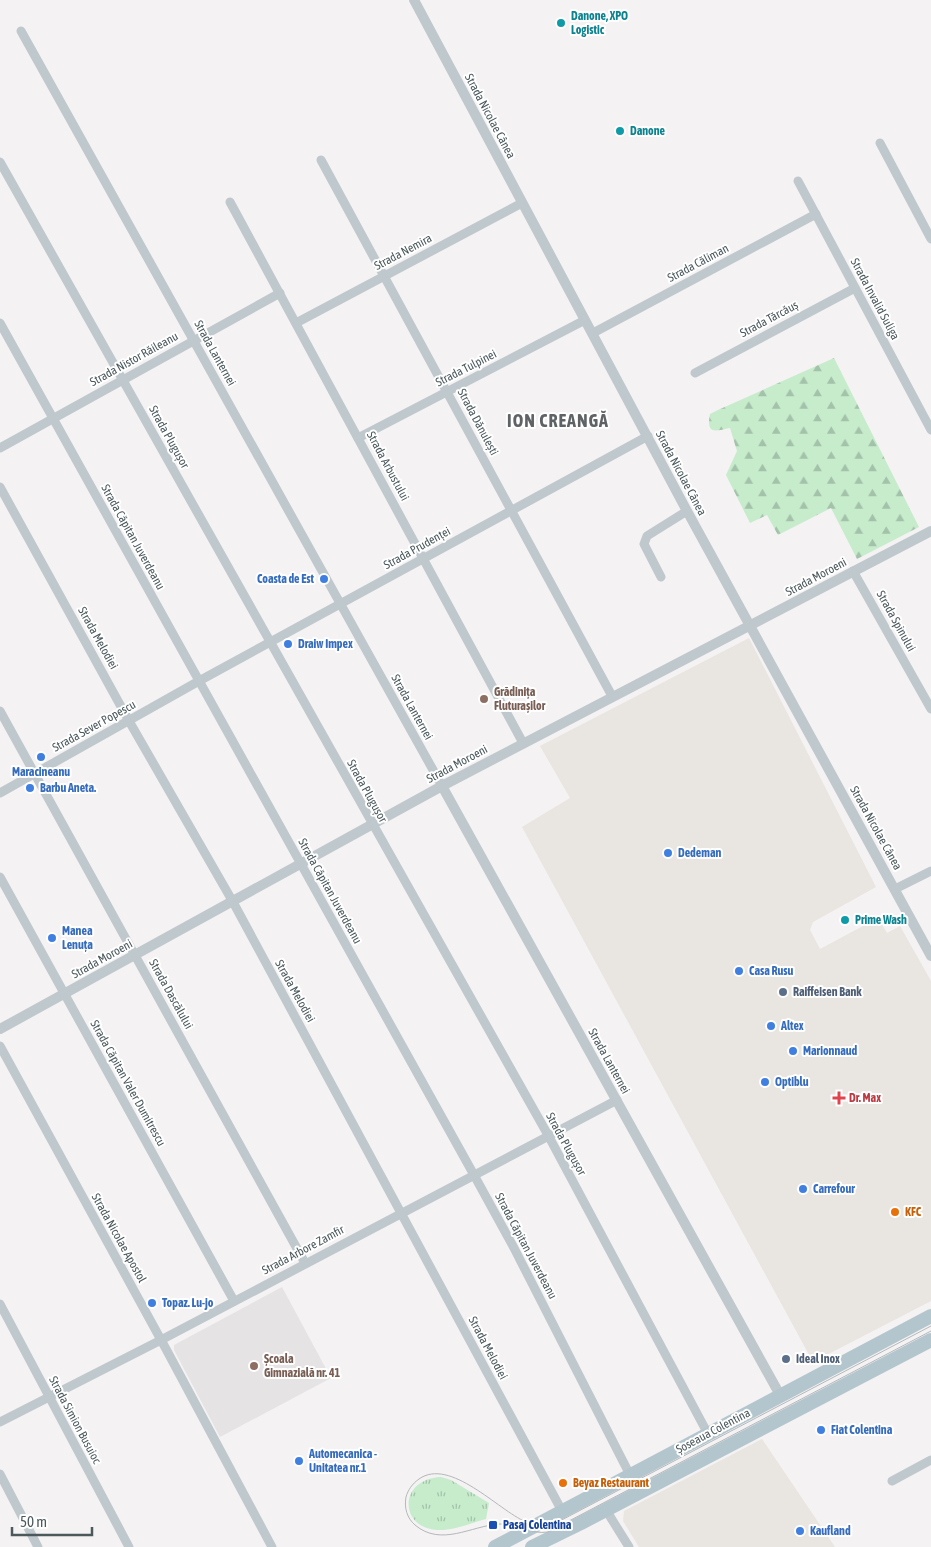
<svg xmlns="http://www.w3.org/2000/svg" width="931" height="1547" font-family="'Asap Condensed',sans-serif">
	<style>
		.commercial { fill: #e9e5e0 }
		.education { fill: #e5e3e4 }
		.forest { fill: url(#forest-firs) }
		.park { fill: url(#park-tufts) }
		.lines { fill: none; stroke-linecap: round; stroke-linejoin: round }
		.minor { stroke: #bfc9cd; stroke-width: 9 }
		.tertiary { stroke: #bfc9cd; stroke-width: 10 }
		.primary { stroke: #b4c6cd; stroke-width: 14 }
		.tram { stroke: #b4b8bb; stroke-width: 1 }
		.culture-dot { fill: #0f9aa8; stroke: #fff; stroke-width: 2 }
		.shop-dot { fill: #3f7fe0; stroke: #fff; stroke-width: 2 }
		.education-dot { fill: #8d6e63; stroke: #fff; stroke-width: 2 }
		.service-dot { fill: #5c6f8a; stroke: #fff; stroke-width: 2 }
		.health-dot { fill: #e0444e; stroke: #fff; stroke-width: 2 }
		.food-dot { fill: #e8710a; stroke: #fff; stroke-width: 2 }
		.transit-dot { fill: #1a4fb4; stroke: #fff; stroke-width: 2 }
		.labels { text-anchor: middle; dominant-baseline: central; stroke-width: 4; stroke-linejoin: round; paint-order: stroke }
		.culture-label { font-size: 12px; font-weight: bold; fill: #0d838f; stroke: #fff; text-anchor: start }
		.street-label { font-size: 12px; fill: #4b595d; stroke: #fff }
		.shop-label { font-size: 12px; font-weight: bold; fill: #366cbe; stroke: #fff; text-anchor: start }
		.education-label { font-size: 12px; font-weight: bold; fill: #785e54; stroke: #fff; text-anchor: start }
		.service-label { font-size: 12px; font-weight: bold; fill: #4e5e75; stroke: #fff; text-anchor: start }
		.health-label { font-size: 12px; font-weight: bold; fill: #be3a42; stroke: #fff; text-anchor: start }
		.food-label { font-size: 12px; font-weight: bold; fill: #c56008; stroke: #fff; text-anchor: start }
		.transit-label { font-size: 12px; font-weight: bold; fill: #164399; stroke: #fff; text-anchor: start }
		.district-label { font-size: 18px; font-weight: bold; letter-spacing: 1px; fill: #5f6366; stroke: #fff }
	</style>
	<defs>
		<pattern id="forest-firs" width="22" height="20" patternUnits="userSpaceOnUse" patternTransform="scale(1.25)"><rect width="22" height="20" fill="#c6eccc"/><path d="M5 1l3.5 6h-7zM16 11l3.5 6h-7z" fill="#a3c2a9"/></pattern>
		<pattern id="park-tufts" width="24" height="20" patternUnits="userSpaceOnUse" patternTransform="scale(1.25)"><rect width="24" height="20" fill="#c6eccc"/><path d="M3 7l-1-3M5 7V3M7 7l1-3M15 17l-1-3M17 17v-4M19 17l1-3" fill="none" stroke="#a3c2a9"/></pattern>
	</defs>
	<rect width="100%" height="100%" fill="#f4f2f2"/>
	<g class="commercial">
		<polygon points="749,638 876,887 813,922 810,930 820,949 878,918 887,933 900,926 931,981 931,1301 813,1362 522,827 570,798 540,746"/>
		<polygon points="762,1439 835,1547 639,1547 623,1521 624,1511"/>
	</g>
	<polygon class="education" points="282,1287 331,1378 220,1437 174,1350 174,1345"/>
	<path class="forest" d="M834,358L919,527L857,559L831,508L778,535L767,515L750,523L726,475L737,451L730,428C715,431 706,435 710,414L718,410Z"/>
	<path class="park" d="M441,1477L451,1480L489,1503L486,1519C471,1523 453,1531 437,1530C399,1528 398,1479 441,1477Z"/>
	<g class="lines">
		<g class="minor">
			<polyline points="21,31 442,786"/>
			<polyline points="880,143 931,239"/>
			<polyline points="321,160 612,696"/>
			<polyline points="0,162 548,1135 708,1434"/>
			<polyline points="798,181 931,430"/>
			<polyline points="230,202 523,743"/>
			<polyline points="0,323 474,1175 514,1248 630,1475"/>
			<polyline points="296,323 522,203"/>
			<polyline points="593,333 816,214"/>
			<polyline points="695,373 855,288"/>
			<polyline points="358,438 585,320"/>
			<polyline points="0,448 280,293"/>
			<polyline points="0,487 129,721 233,902 562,1511"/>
			<polyline points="853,571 931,709"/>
			<polyline points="661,577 644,544 647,536 687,511"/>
			<polyline points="0,711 305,1263"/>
			<polyline points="0,793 199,681 648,436"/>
			<polyline points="0,877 234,1301"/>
			<polyline points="895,889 931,871"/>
			<polyline points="0,1046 166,1349 272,1547"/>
			<polyline points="0,1304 129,1547"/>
			<polyline points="0,1422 161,1340 617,1100"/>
			<polyline points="0,1474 38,1547"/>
			<polyline points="892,1481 931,1460"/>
			<polyline points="606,1510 629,1547"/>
		</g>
		<g class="tertiary">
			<polyline points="414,0 687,511 931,956"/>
			<polyline points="442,786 780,1395"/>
			<polyline points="0,1029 442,786 931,531"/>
		</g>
		<g class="primary">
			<polyline points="495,1547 931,1316"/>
			<polyline points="532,1547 581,1523 931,1340"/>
		</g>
		<path class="tram" d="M931,1326L556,1523C546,1526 536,1526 526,1522C498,1510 450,1457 419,1479C412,1484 408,1490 406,1497C404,1508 407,1518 415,1525C441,1547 471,1526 499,1524C516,1523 531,1535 548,1532L931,1331"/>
	</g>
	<g class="culture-dot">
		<circle cx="561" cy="23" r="5"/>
		<circle cx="620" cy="131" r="5"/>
		<circle cx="845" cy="920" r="5"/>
	</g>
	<g class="shop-dot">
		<circle cx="324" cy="579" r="5"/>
		<circle cx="288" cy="644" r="5"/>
		<circle cx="41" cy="757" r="5"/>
		<circle cx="30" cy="788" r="5"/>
		<circle cx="668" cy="853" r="5"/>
		<circle cx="52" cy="938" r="5"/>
		<circle cx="739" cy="971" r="5"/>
		<circle cx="771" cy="1026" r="5"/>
		<circle cx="793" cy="1051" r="5"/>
		<circle cx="765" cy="1082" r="5"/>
		<circle cx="803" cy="1189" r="5"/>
		<circle cx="152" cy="1303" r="5"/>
		<circle cx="821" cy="1430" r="5"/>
		<circle cx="299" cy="1461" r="5"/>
		<circle cx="800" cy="1531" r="5"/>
	</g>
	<g class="education-dot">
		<circle cx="484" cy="699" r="5"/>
		<circle cx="254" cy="1366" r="5"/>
	</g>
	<g class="service-dot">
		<circle cx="783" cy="992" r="5"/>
		<circle cx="786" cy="1359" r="5"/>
	</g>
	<path class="health-dot" d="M836.5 1090.5h5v5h5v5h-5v5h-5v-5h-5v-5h5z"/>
	<g class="food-dot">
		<circle cx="895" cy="1212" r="5"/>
		<circle cx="563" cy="1483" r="5"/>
	</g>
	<rect class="transit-dot" x="488" y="1520" width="10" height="10" rx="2.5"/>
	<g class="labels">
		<g class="culture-label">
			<text x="571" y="16">Danone, XPO<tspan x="571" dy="14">Logistic</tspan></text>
			<text x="630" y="131">Danone</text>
			<text x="855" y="920">Prime Wash</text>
		</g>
		<g class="street-label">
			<text transform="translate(490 116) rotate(62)">Strada Nicolae Cânea</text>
			<text transform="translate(403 252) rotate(-28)">Strada Nemira</text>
			<text transform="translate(698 263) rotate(-28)">Strada Căliman</text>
			<text transform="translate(875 299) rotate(62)">Strada Invalid Suliga</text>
			<text transform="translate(769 319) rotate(-28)">Strada Tărcăuș</text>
			<text transform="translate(215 353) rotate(61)">Strada Lanternei</text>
			<text transform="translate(134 359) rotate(-29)">Strada Nistor Răileanu</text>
			<text transform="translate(466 368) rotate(-27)">Strada Tulpinei</text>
			<text transform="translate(478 422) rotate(62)">Strada Dănulești</text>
			<text transform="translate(169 437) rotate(61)">Strada Plugușor</text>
			<text transform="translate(388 466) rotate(62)">Strada Arbustului</text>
			<text transform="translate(681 473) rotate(62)">Strada Nicolae Cânea</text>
			<text transform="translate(133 537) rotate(61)">Strada Căpitan Juverdeanu</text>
			<text transform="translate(417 548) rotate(-29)">Strada Prudenței</text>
			<text transform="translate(816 577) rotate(-28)">Strada Moroeni</text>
			<text transform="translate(896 621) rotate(61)">Strada Spinului</text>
			<text transform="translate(98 638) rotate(61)">Strada Melodiei</text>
			<text transform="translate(412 707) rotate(61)">Strada Lanternei</text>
			<text transform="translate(94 726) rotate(-29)">Strada Sever Popescu</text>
			<text transform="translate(457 764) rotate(-28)">Strada Moroeni</text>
			<text transform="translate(367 791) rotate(61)">Strada Plugușor</text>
			<text transform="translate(876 828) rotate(61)">Strada Nicolae Cânea</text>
			<text transform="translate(330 891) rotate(61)">Strada Căpitan Juverdeanu</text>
			<text transform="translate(102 959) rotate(-29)">Strada Moroeni</text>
			<text transform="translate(295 991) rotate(61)">Strada Melodiei</text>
			<text transform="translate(171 994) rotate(61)">Strada Dascălului</text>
			<text transform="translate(609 1061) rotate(61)">Strada Lanternei</text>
			<text transform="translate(128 1083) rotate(61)">Strada Căpitan Valer Dumitrescu</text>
			<text transform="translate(566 1144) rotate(61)">Strada Plugușor</text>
			<text transform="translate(119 1238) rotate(61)">Strada Nicolae Apostol</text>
			<text transform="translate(526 1246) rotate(62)">Strada Căpitan Juverdeanu</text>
			<text transform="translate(303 1250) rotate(-28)">Strada Arbore Zamfir</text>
			<text transform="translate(488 1348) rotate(62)">Strada Melodiei</text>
			<text transform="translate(75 1420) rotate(62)">Strada Simion Busuioc</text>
			<text transform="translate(713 1431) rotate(-28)">Șoseaua Colentina</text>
		</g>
		<g class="shop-label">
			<text x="314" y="579" text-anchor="end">Coasta de Est</text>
			<text x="298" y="644">Draiw Impex</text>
			<text x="41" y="772" text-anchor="middle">Maracineanu</text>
			<text x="40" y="788">Barbu Aneta.</text>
			<text x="678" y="853">Dedeman</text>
			<text x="62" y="931">Manea<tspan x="62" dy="14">Lenuța</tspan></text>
			<text x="749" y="971">Casa Rusu</text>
			<text x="781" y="1026">Altex</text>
			<text x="803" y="1051">Marionnaud</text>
			<text x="775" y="1082">Optiblu</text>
			<text x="813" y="1189">Carrefour</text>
			<text x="162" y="1303">Topaz. Lu-jo</text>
			<text x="831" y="1430">Fiat Colentina</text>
			<text x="309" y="1454">Automecanica -<tspan x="309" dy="14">Unitatea nr.1</tspan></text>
			<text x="810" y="1531">Kaufland</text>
		</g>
		<g class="education-label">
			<text x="494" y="692">Grădinița<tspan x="494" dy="14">Fluturașilor</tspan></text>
			<text x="264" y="1359">Școala<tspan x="264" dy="14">Gimnazială nr. 41</tspan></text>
		</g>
		<g class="service-label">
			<text x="793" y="992">Raiffeisen Bank</text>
			<text x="796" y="1359">Ideal Inox</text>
		</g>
		<g class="health-label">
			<text x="849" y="1098">Dr. Max</text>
		</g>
		<g class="food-label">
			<text x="905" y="1212">KFC</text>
			<text x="573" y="1483">Beyaz Restaurant</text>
		</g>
		<g class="transit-label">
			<text x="503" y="1525">Pasaj Colentina</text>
		</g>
		<g class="district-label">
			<text x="558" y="420">ION CREANGĂ</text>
		</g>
	</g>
	<path d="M12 1527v8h80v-8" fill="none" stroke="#4b595d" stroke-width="2.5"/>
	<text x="20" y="1527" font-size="15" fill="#4b595d" stroke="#ffffff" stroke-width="4" paint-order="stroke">50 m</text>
</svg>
